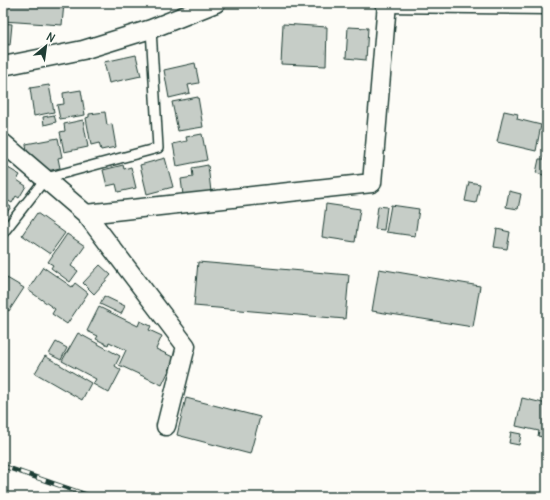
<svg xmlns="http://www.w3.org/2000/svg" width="550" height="500" font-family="Delius,sans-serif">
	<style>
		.building { fill: #c6cdc7; stroke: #1f3d34 }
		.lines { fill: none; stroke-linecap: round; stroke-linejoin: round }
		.service-casing { stroke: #1f3d34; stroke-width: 12 }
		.minor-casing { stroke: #1f3d34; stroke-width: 21 }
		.service { stroke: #fdfcf7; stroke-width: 9 }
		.minor { stroke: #fdfcf7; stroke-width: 18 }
		.rail-casing { stroke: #1f3d34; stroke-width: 4.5 }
		.rail { stroke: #fdfcf7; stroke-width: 3; stroke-dasharray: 9; stroke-linecap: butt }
	</style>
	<rect width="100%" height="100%" fill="#fdfcf7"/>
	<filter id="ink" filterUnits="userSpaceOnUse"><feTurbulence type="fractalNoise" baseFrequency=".025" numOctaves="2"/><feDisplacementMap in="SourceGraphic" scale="8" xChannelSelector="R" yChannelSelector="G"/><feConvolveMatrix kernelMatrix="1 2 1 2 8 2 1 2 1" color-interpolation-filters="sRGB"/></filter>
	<g filter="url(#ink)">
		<g class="building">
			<polygon points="3,3 64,3 62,25 3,21"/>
			<polygon points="3,23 12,24 10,45 3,44"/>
			<polygon points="283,24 327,27 326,66 281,64"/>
			<polygon points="348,27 368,28 366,60 346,58"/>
			<polygon points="136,55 141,76 109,83 104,62"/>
			<polygon points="195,63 199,83 188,85 190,93 169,98 164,70"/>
			<polygon points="49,85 54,112 34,116 30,88"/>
			<polygon points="81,90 85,115 60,119 57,105 64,104 63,93"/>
			<polygon points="198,97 203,127 178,131 172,102"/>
			<polygon points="504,111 518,114 517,119 541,125 536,151 497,142"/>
			<polygon points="105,112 107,125 112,124 116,147 101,150 99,143 91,145 86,118 89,117 89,114"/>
			<polygon points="54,115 56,122 44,125 43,117"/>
			<polygon points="83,120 88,147 64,152 60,132 65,131 64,124"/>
			<polygon points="202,134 207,160 177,166 173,144 187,141 186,137"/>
			<polygon points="58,138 62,157 58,158 60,168 43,172 41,163 35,164 34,157 28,158 26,144"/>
			<polygon points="545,152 547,152 547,176 536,173 539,159 544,159"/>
			<polygon points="165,158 173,187 147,194 140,165"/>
			<polygon points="3,165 20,175 17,180 26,186 19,198 16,196 12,203 3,198"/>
			<polygon points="123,165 124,169 131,167 136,188 118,192 116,184 107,186 103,170"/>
			<polygon points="208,165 211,192 183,195 181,179 193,177 192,168"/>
			<polygon points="469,182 480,184 476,203 465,201"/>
			<polygon points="509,191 521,194 518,209 506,207"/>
			<polygon points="3,202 11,207 3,218"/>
			<polygon points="326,204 360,209 355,242 322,237"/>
			<polygon points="391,205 419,209 415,236 386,232"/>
			<polygon points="378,206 387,207 384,230 375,229"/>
			<polygon points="37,213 65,233 50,254 22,235"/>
			<polygon points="497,229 510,232 507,249 494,247"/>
			<polygon points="67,234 85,246 71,266 78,271 70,282 51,268 53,265 48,262"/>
			<polygon points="198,262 349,275 345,319 194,306"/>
			<polygon points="100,265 111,275 94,294 83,283"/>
			<polygon points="43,267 72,287 75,283 88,293 67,324 52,314 55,309 28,290"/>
			<polygon points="379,269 480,286 473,327 372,311"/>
			<polygon points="7,278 24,288 9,311 3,307 3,285"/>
			<polygon points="104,296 125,306 121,314 100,304"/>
			<polygon points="99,307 138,326 140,321 151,326 149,330 162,336 156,349 175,358 162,385 119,365 126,350 109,342 108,345 96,339 98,336 87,331"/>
			<polygon points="78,333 120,356 115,366 121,370 109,393 93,384 96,379 62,361"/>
			<polygon points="56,342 67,348 61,360 49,354"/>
			<polygon points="45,356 91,383 82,400 35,373"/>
			<polygon points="186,398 260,417 250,454 177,435"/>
			<polygon points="522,398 547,404 547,438 538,436 539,431 516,426"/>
			<polygon points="511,432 521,434 519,445 509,443"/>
		</g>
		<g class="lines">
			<defs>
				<polyline id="service" points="3,233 46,178 158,148 151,29"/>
				<g id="minor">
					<polyline points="384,3 547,5"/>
					<polyline points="3,66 83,50 151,29 216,3"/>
					<polyline points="3,143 86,214 372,183 387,3"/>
					<polyline points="86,214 186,346 166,426"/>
				</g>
			</defs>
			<use href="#service" class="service-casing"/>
			<use href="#minor" class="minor-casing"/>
			<use href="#service" class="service"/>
			<use href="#minor" class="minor"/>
			<defs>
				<polyline id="rail" points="3,466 93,497"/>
			</defs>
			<use href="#rail" class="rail-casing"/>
			<use href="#rail" class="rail"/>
		</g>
	</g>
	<rect width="550" height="500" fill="none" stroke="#fdfcf7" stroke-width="16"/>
	<rect x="8" y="8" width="534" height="484" fill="none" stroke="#1f3d34" stroke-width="1.5" filter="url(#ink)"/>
	<g transform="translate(46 46) rotate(29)" stroke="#fdfcf7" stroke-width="3" paint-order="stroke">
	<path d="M0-3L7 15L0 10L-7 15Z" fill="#1f3d34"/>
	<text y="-6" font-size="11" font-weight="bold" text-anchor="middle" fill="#1f3d34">N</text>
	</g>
</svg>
